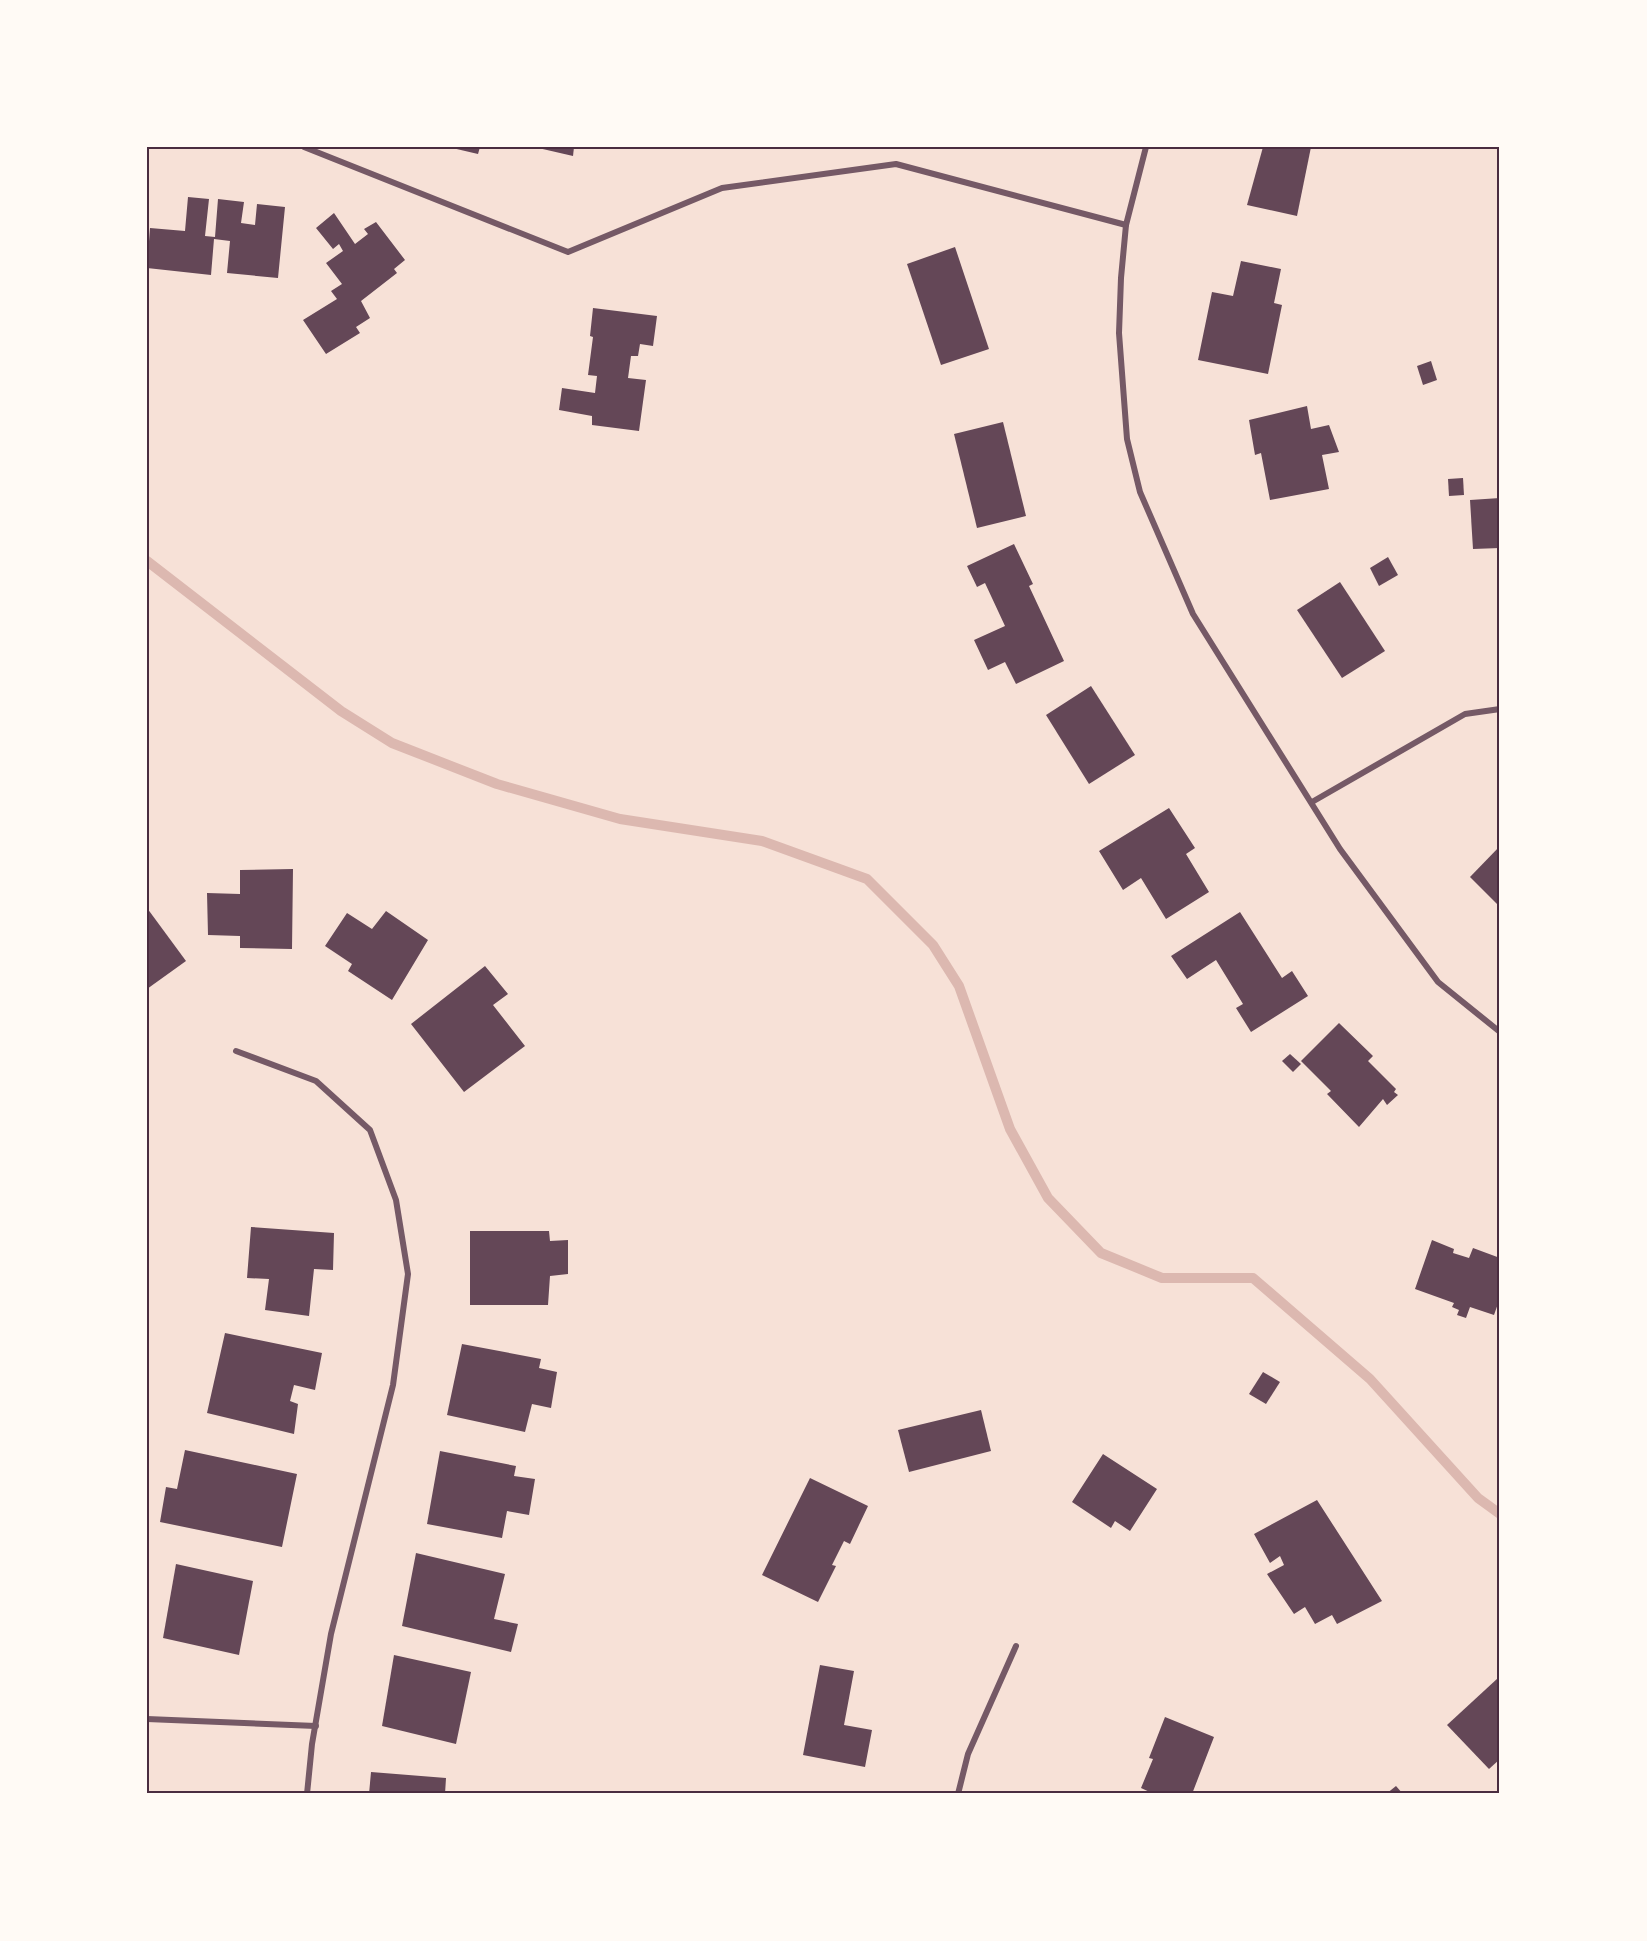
<svg xmlns="http://www.w3.org/2000/svg" width="1647" height="1941" font-family="Figtree,sans-serif">
	<style>
		.lines { fill: none; stroke-linecap: round; stroke-linejoin: round }
		.stream { stroke: #dcb8b0; stroke-width: 10 }
		.building { fill: #644757 }
		.minor { stroke: #755966; stroke-width: 6 }
		.neatline { fill: none; stroke: #4a2c40; stroke-width: 2 }
	</style>
	<rect width="100%" height="100%" fill="#f7e1d7"/>
	<g class="lines">
		<polyline class="stream" points="147,561 341,711 392,743 497,784 620,819 762,841 867,879 933,945 959,986 1010,1129 1048,1198 1101,1253 1162,1278 1253,1278 1370,1379 1478,1498 1500,1514"/>
	</g>
	<g class="building">
		<polygon points="448,147 480,147 478,154"/>
		<polygon points="534,147 574,147 573,156"/>
		<polygon points="1263,147 1311,147 1297,216 1247,205"/>
		<polygon points="188,197 209,199 205,236 215,237 218,199 244,202 241,223 255,225 257,204 285,207 278,278 227,273 230,241 214,239 211,275 147,268 150,228 185,231"/>
		<polygon points="334,213 355,244 368,234 364,229 376,222 405,260 394,269 397,273 361,301 370,318 356,327 360,333 326,354 303,320 337,299 331,291 342,284 326,263 343,251 339,244 333,249 316,228"/>
		<polygon points="955,247 989,349 941,365 907,264"/>
		<polygon points="1241,261 1281,269 1274,303 1282,305 1268,374 1198,360 1212,292 1233,296"/>
		<polygon points="593,308 657,316 653,346 640,344 638,356 631,356 628,378 646,380 639,431 592,425 592,416 559,410 562,388 595,393 597,376 588,375 593,337 590,336"/>
		<polygon points="1431,361 1437,380 1423,385 1417,366"/>
		<polygon points="1307,406 1311,429 1329,425 1339,452 1322,455 1329,489 1270,500 1261,453 1255,455 1249,420"/>
		<polygon points="1003,422 1026,516 977,528 954,434"/>
		<polygon points="1463,478 1464,495 1449,496 1448,479"/>
		<polygon points="1500,498 1500,548 1473,549 1470,500"/>
		<polygon points="1014,544 1033,584 1029,586 1064,661 1016,684 1005,662 988,670 974,640 1005,626 985,583 977,587 967,566"/>
		<polygon points="1388,557 1398,575 1379,586 1370,568"/>
		<polygon points="1340,582 1385,651 1342,678 1297,610"/>
		<polygon points="1091,686 1135,755 1089,784 1046,715"/>
		<polygon points="1169,808 1195,848 1186,854 1209,892 1166,919 1141,878 1123,890 1099,851"/>
		<polygon points="1500,846 1500,907 1470,877"/>
		<polygon points="293,869 292,949 240,948 240,936 208,935 207,893 240,894 240,870"/>
		<polygon points="147,908 186,961 147,989"/>
		<polygon points="386,911 428,940 392,1000 348,971 352,964 325,946 347,913 372,929"/>
		<polygon points="1240,912 1282,978 1292,971 1308,996 1251,1032 1236,1008 1243,1004 1216,960 1187,979 1171,956"/>
		<polygon points="485,966 508,994 493,1005 525,1046 464,1092 411,1024"/>
		<polygon points="1339,1023 1373,1056 1368,1061 1396,1089 1394,1092 1398,1095 1387,1105 1383,1099 1359,1127 1327,1094 1331,1091 1301,1061"/>
		<polygon points="1290,1054 1301,1064 1293,1072 1282,1061"/>
		<polygon points="251,1227 334,1233 333,1270 314,1269 309,1316 265,1310 269,1279 247,1278"/>
		<polygon points="470,1231 549,1231 550,1241 568,1240 568,1274 550,1276 548,1305 470,1305"/>
		<polygon points="1432,1240 1454,1249 1453,1253 1469,1258 1473,1248 1500,1258 1500,1298 1494,1315 1470,1307 1466,1318 1457,1315 1459,1310 1452,1307 1454,1303 1415,1289"/>
		<polygon points="225,1333 322,1353 315,1390 294,1385 290,1401 298,1404 294,1434 207,1413"/>
		<polygon points="462,1344 541,1359 539,1368 557,1372 551,1408 532,1404 525,1432 447,1415"/>
		<polygon points="1263,1372 1280,1382 1266,1404 1249,1394"/>
		<polygon points="981,1410 991,1451 909,1472 898,1430"/>
		<polygon points="185,1450 297,1474 282,1547 160,1522 166,1487 177,1489"/>
		<polygon points="440,1451 516,1466 514,1476 535,1479 529,1515 507,1511 502,1538 427,1524"/>
		<polygon points="1103,1454 1157,1489 1130,1531 1115,1521 1111,1528 1072,1502"/>
		<polygon points="810,1478 868,1506 850,1544 844,1541 832,1565 836,1566 818,1602 762,1575"/>
		<polygon points="1317,1500 1382,1601 1337,1624 1332,1615 1315,1624 1305,1607 1294,1614 1267,1574 1284,1565 1280,1556 1270,1563 1254,1534"/>
		<polygon points="416,1553 505,1574 494,1619 518,1624 511,1652 402,1626"/>
		<polygon points="176,1564 253,1581 239,1655 163,1638"/>
		<polygon points="394,1655 471,1672 456,1744 382,1726"/>
		<polygon points="820,1665 854,1671 844,1725 872,1730 865,1767 803,1755"/>
		<polygon points="1498,1678 1500,1681 1500,1759 1489,1769 1447,1725"/>
		<polygon points="1165,1717 1214,1737 1192,1794 1154,1794 1141,1788 1153,1759 1149,1758"/>
		<polygon points="371,1772 446,1778 445,1794 369,1794"/>
		<polygon points="1396,1786 1403,1794 1386,1794"/>
	</g>
	<g class="lines">
		<g class="minor">
			<polyline points="304,147 568,252 722,188 896,164 1126,225"/>
			<polyline points="1146,147 1126,225 1121,278 1119,333 1127,439 1140,492 1193,614 1340,849 1438,982 1500,1032"/>
			<polyline points="1312,802 1465,714 1500,709"/>
			<polyline points="236,1051 316,1081 370,1130 396,1200 408,1274 393,1385 331,1634 312,1744 307,1794"/>
			<polyline points="147,1719 316,1726"/>
			<polyline points="958,1794 968,1754 1016,1646"/>
		</g>
	</g>
	<rect width="1647" height="1941" fill="none" stroke="#fffaf5" stroke-width="297"/>
	<rect x="148" y="148" width="1350" height="1644" class="neatline"/>
</svg>
